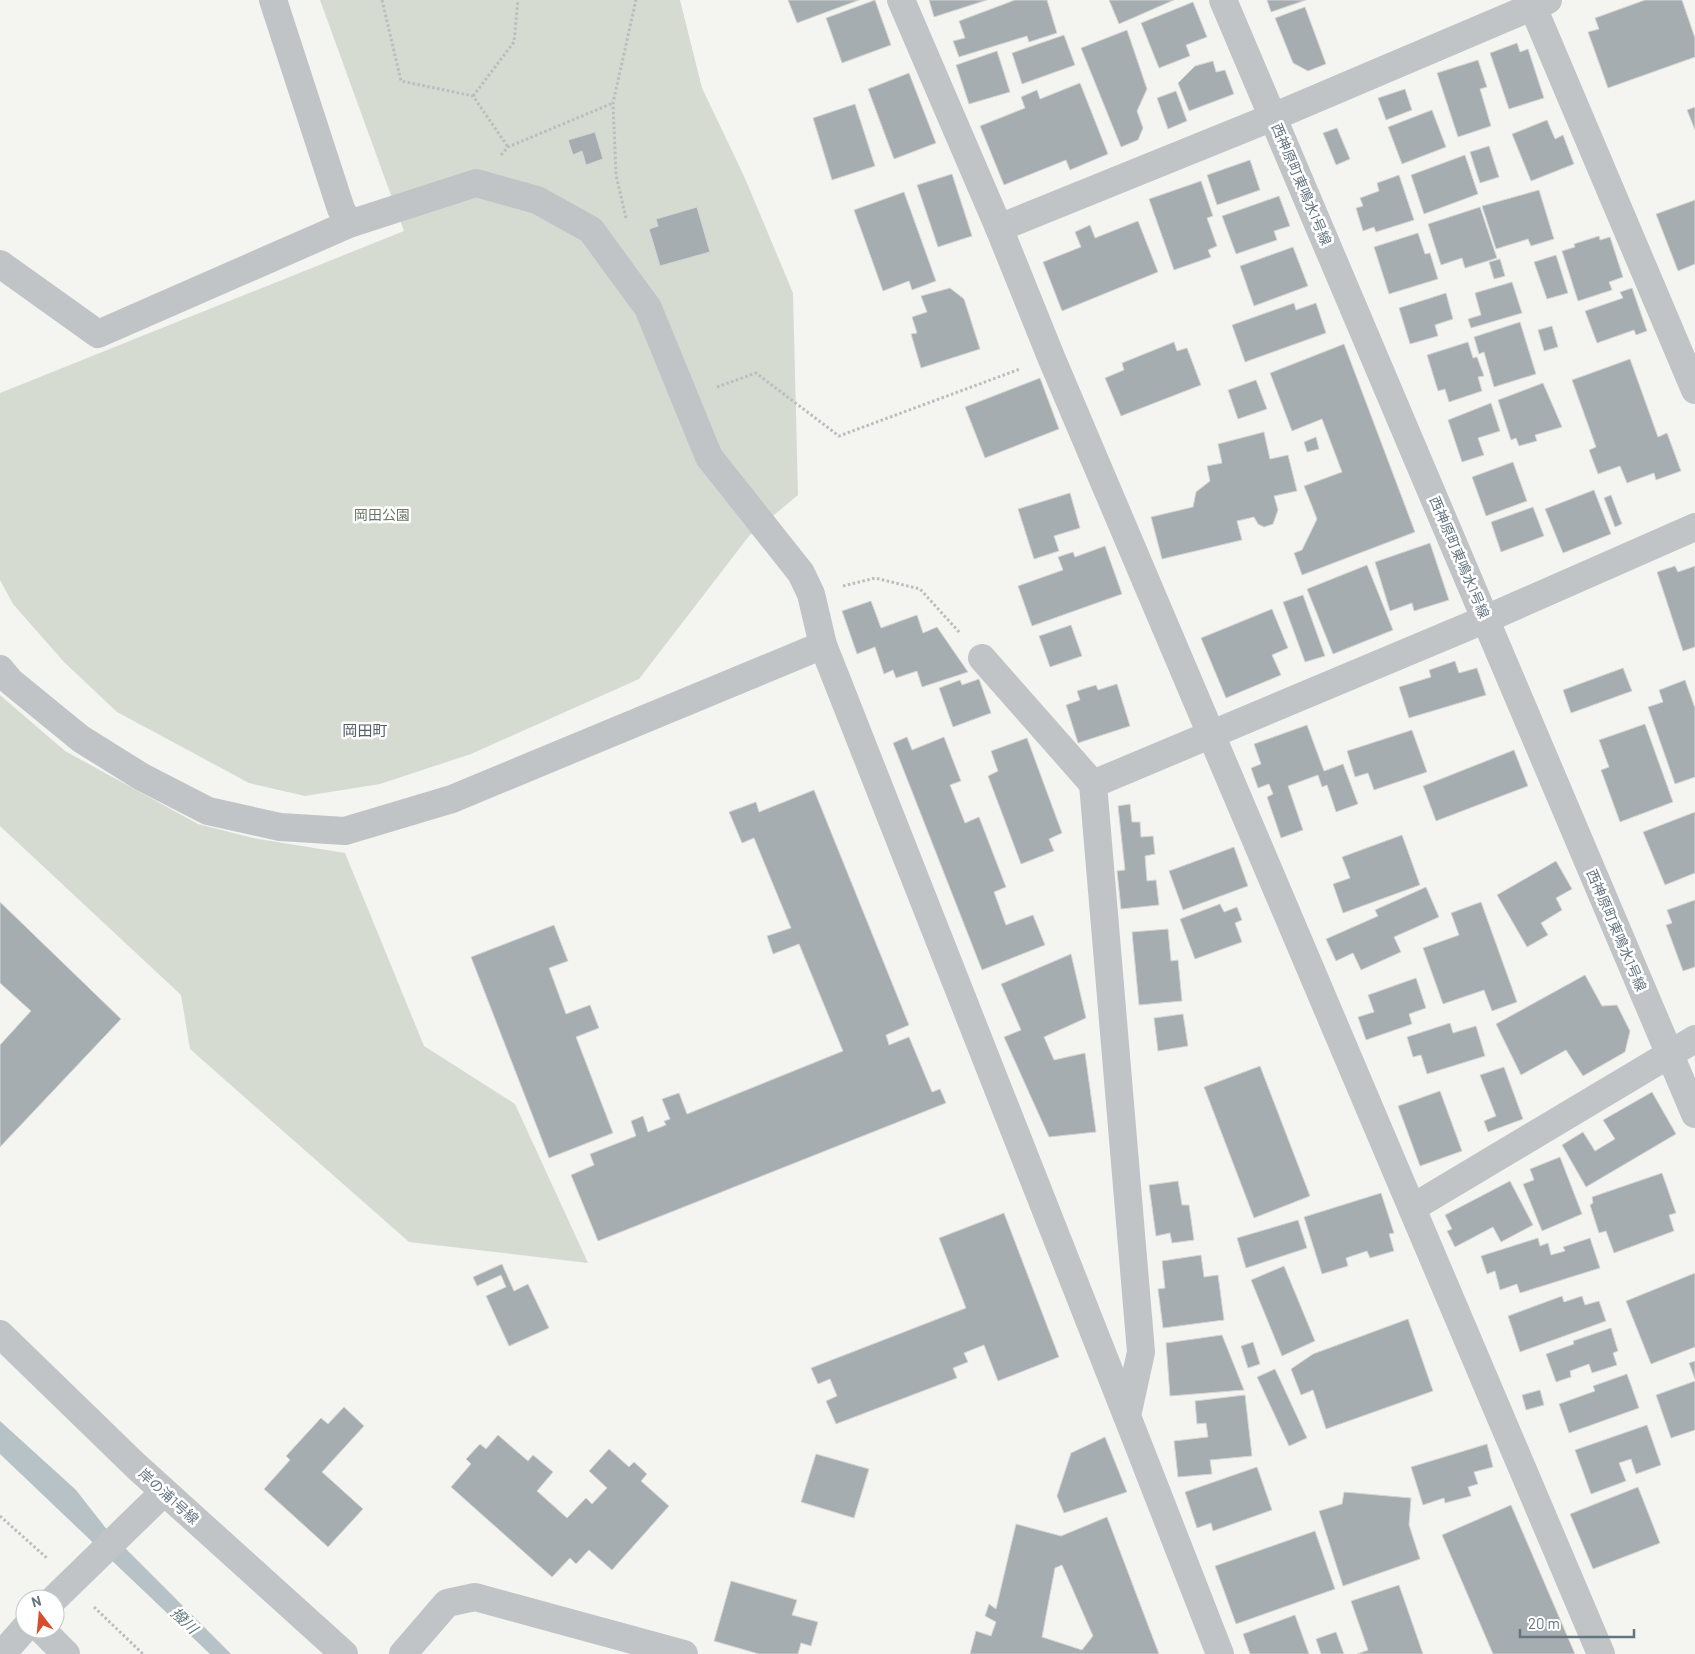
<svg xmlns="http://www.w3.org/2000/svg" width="1695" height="1654" font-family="Barlow,'Noto Sans JP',sans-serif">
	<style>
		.green { fill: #d6dbd2 }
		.water { fill: #b6c2c6 }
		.building { fill: #a5adb1; stroke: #d6d6d4; fill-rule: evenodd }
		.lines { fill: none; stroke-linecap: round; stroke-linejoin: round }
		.path { stroke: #babcbe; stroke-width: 3; stroke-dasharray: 2.5 2.5; stroke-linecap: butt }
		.minor { stroke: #c0c4c7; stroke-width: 28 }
		.labels { text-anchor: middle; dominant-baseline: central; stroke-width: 5; stroke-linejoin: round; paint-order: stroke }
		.street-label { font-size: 14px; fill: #657580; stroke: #fff }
		.park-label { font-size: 14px; fill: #697864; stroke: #fff }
		.neighbourhood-label { font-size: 15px; fill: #535e66; stroke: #fff }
		.water-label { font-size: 15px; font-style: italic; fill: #61777d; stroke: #fff }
	</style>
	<rect width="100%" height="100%" fill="#f4f4f1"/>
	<g class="green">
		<polygon points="320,0 680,0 702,88 744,176 793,293 798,495 749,536 639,679 471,754 380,784 305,796 249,783 117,712 64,662 13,604 0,580 0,393 404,231"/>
		<polygon points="0,695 65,751 198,824 253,838 345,853 424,1046 515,1104 588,1263 409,1242 190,1049 181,995 0,826"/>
	</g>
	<polygon class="water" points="0,1421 76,1490 108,1531 231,1654 210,1654 0,1454"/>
	<g class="building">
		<polygon points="788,0 859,0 797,23"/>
		<polygon points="875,0 891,45 842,63 826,18"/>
		<polygon points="929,0 987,0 934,17"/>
		<polygon points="1015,0 1047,0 1057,33 1029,42 1027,36 959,57 953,41 965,38 959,21"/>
		<polygon points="1109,0 1174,0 1119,24"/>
		<polygon points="1267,0 1306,0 1271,12"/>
		<polygon points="1645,0 1682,0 1695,38 1695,57 1608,88 1588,32 1599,29 1595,18"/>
		<polygon points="1193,2 1207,37 1186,45 1190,56 1159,68 1141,23"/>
		<polygon points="1305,7 1326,64 1308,71 1293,63 1275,18"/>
		<polygon points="1127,30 1147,89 1137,111 1143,128 1138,140 1121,147 1081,48"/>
		<polygon points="1064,35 1075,65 1022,84 1012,53"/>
		<polygon points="1517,43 1520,52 1528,49 1544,98 1509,109 1490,53"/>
		<polygon points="997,51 1010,92 969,104 956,65"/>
		<polygon points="1478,60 1487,87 1480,89 1491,126 1458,137 1437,73"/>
		<polygon points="1213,61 1216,72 1225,70 1234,94 1189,111 1178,83 1195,66"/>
		<polygon points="909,73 936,143 894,159 868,89"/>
		<polygon points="1080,83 1108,154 1070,170 1066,160 1004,185 980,126 1025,108 1021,97 1037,90 1040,99"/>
		<polygon points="1405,89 1412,110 1386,120 1378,98"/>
		<polygon points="1176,91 1187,121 1168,129 1157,98"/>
		<polygon points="855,104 875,166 832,180 813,118"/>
		<polygon points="1695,107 1695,130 1687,110"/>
		<polygon points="1432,110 1446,147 1402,164 1388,127"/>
		<polygon points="1547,120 1555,139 1563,135 1574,164 1531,181 1512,134"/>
		<polygon points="1337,128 1350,159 1336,165 1323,133"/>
		<polygon points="595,132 603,159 586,165 582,151 573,155 568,140"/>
		<polygon points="1489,146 1499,177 1480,183 1470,152"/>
		<polygon points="1465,155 1478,194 1424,214 1411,175"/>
		<polygon points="1250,160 1260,190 1217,205 1207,175"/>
		<polygon points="952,174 972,236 938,247 917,185"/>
		<polygon points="1399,175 1414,220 1376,232 1374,227 1363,231 1356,208 1363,206 1360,198 1379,191 1377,183"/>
		<polygon points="1201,181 1213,216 1207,218 1217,246 1208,250 1211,257 1174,270 1149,199"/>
		<polygon points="1539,190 1554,239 1531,246 1528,239 1496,249 1482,206"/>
		<polygon points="904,192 936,281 912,290 909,281 883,291 854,210"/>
		<polygon points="1279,196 1290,226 1274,231 1277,240 1236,254 1222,216"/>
		<polygon points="1695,200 1695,264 1678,271 1656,214"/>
		<polygon points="697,207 710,252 660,266 649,229 658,226 656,219"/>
		<polygon points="1480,207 1497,258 1465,268 1462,258 1441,265 1428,224"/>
		<polygon points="1138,221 1158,272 1062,311 1043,262 1081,247 1075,232 1090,225 1095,238"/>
		<polygon points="1418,233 1425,254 1430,253 1438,279 1389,294 1374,247"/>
		<polygon points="1599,236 1600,240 1610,237 1623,277 1609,282 1612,290 1578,301 1562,251 1575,247 1574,244"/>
		<polygon points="1293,247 1308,286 1254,306 1240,266"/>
		<polygon points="1556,255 1568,293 1547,299 1534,262"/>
		<polygon points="1500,259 1505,276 1494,279 1489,262"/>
		<polygon points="1512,282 1522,313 1471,328 1468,319 1481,315 1475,293"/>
		<polygon points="950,288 964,299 980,349 921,368 911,334 917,333 912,317 927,312 921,296"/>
		<polygon points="1632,288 1647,331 1636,335 1634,330 1597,343 1585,311 1623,298 1620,292"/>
		<polygon points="1446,293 1453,319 1435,325 1438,336 1410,344 1399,308"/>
		<polygon points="1294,303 1296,310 1316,303 1326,333 1245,362 1232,325"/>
		<polygon points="1520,322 1536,374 1494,387 1484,352 1479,354 1474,337"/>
		<polygon points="1552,326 1558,347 1544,351 1538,330"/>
		<polygon points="1174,342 1177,351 1187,348 1201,385 1121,416 1105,378 1124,370 1122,363"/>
		<polygon points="1468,342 1473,358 1477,357 1484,376 1478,377 1482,391 1449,402 1445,389 1438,391 1427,355"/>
		<polygon points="1344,344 1415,532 1302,575 1294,553 1302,550 1317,519 1304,486 1342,472 1322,419 1292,431 1270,373"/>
		<polygon points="1630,359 1658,437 1667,433 1681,471 1656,480 1654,473 1627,483 1620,466 1598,474 1589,450 1596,447 1572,380"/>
		<polygon points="1040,378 1059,429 985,458 965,407"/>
		<polygon points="1256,380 1267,409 1238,419 1228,390"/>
		<polygon points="1543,383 1562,427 1535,435 1537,441 1519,446 1516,438 1511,440 1498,400"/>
		<polygon points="1491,403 1500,431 1478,438 1484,455 1462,462 1448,420"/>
		<polygon points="1264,432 1270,459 1288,455 1297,491 1274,496 1278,510 1273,524 1264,527 1258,524 1254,517 1237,521 1242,540 1162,559 1151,517 1193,507 1196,492 1210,481 1207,466 1222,463 1218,444"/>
		<polygon points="1316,437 1319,449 1307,452 1304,442"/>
		<polygon points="1513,462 1527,501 1486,516 1472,477"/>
		<polygon points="1594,490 1611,534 1563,553 1545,509"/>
		<polygon points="1070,493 1080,528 1054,536 1059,551 1034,559 1018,509"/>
		<polygon points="1611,495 1622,524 1615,527 1604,498"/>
		<polygon points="1533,507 1544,536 1501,552 1491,522"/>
		<polygon points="1430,543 1449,600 1414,611 1412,603 1390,611 1375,562"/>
		<polygon points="1105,546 1122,594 1032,626 1018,586 1063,570 1058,557 1073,552 1075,557"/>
		<polygon points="1367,565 1393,630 1333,654 1307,589"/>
		<polygon points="1675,566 1678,572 1695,566 1695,647 1683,651 1657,572"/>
		<polygon points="1303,595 1325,656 1305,662 1283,602"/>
		<polygon points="871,601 881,628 917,615 923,633 937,627 968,672 922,687 917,671 896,678 893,670 884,674 875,647 857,654 842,611"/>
		<polygon points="1272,609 1288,648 1272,655 1281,675 1226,698 1201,638"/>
		<polygon points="1071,625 1082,656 1050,667 1039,636"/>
		<polygon points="1455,661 1459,673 1477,668 1486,695 1409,718 1399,687 1431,677 1429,670"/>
		<polygon points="1623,668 1632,691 1571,713 1563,690"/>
		<polygon points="979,679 991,713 953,727 939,688 960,680 962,685"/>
		<polygon points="1685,680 1695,708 1695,777 1675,784 1648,707 1663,702 1659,690"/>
		<polygon points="1117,684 1130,726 1078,743 1066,705 1080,700 1077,691 1096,685 1098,690"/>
		<polygon points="1645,724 1673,802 1620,822 1601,770 1609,767 1599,740"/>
		<polygon points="1307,725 1324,771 1343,764 1358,804 1336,812 1327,785 1322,787 1318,775 1288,786 1303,830 1281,838 1267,797 1273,794 1269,784 1258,788 1251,768 1261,764 1254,744"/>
		<polygon points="1412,730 1427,772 1374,790 1368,773 1355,777 1347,751"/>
		<polygon points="907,737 912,750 944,737 961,781 950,785 965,823 979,817 1006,887 994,892 1006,925 1033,915 1045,945 982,970 893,743"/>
		<polygon points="1027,738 1062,833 1049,839 1054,851 1021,864 988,776 998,771 991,751"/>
		<polygon points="1514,750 1528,786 1436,821 1423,786"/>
		<polygon points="814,790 909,1025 886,1035 889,1045 909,1037 932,1092 940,1089 946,1103 598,1241 571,1175 594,1165 590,1154 636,1136 631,1121 643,1116 648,1132 666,1125 664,1121 670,1119 662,1099 679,1093 687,1114 843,1051 799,944 773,954 767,936 791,928 754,838 742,843 729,812 756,802 759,812"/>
		<polygon points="1130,804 1132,822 1140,822 1141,837 1153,836 1155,854 1145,856 1147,881 1156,880 1159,905 1121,909 1117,871 1125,870 1118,806"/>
		<polygon points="1695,812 1695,873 1665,885 1643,832"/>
		<polygon points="1402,835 1420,885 1343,913 1333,884 1350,878 1342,857"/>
		<polygon points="1234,847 1248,886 1183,910 1169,871"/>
		<polygon points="1556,861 1572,889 1556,898 1562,910 1541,923 1548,935 1527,947 1497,895"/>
		<polygon points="1426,887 1439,917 1394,937 1401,952 1361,970 1353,953 1336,961 1326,939 1378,916 1375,910"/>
		<polygon points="1695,900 1695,967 1683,971 1666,925 1672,923 1667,910"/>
		<polygon points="0,902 121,1019 0,1147 0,1045 31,1011 0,983"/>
		<polygon points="1481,902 1517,1002 1492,1011 1484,990 1443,1004 1423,948 1459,935 1451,913"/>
		<polygon points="1220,904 1224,912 1237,907 1242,920 1235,923 1242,942 1195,959 1180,919"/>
		<polygon points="554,925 568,961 549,968 566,1014 590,1005 599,1028 576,1037 613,1133 549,1158 471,957"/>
		<polygon points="1168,929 1171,961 1178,960 1182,1001 1139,1005 1132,932"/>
		<polygon points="1071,954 1086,1018 1044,1037 1054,1060 1085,1053 1096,1132 1049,1137 1004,1037 1021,1030 1001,984"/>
		<polygon points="1585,975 1602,1006 1617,1005 1630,1031 1625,1052 1583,1076 1566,1050 1521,1075 1496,1024"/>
		<polygon points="1416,978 1426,1008 1409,1014 1412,1024 1366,1040 1358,1017 1374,1012 1368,995"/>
		<polygon points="1183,1014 1188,1046 1158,1051 1154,1018"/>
		<polygon points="1450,1023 1453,1033 1476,1026 1485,1056 1427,1074 1421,1055 1413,1057 1407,1037"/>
		<polygon points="1260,1066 1310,1196 1254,1218 1204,1087"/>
		<polygon points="1504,1067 1523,1119 1488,1132 1484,1121 1496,1116 1480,1075"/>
		<polygon points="1440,1091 1462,1151 1420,1166 1398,1106"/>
		<polygon points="1652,1092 1676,1134 1586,1187 1562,1145 1583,1132 1595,1151 1615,1139 1603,1120"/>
		<polygon points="1560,1157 1582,1214 1542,1231 1523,1184 1534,1180 1530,1169"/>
		<polygon points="1662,1173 1676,1213 1669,1215 1674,1231 1614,1253 1606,1231 1599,1233 1590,1205 1593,1203 1592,1197"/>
		<polygon points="1178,1181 1182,1205 1189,1205 1194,1240 1172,1243 1170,1233 1156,1236 1149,1185"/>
		<polygon points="1510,1181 1533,1225 1501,1242 1493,1227 1455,1247 1447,1231 1452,1229 1445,1215"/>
		<polygon points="1381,1193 1394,1233 1389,1234 1394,1251 1370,1258 1367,1251 1346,1258 1348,1266 1322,1274 1304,1217"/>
		<polygon points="1004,1213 1059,1357 998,1381 984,1345 964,1353 968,1362 953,1368 957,1378 836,1424 826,1401 837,1396 830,1379 818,1384 811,1368 966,1308 939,1238"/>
		<polygon points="1298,1220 1307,1248 1246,1268 1237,1238"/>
		<polygon points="1538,1238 1540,1246 1548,1243 1551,1255 1565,1251 1563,1247 1590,1238 1600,1268 1520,1293 1517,1284 1500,1290 1495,1271 1487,1274 1481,1256"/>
		<polygon points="1201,1255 1204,1277 1218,1275 1224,1320 1163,1328 1158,1289 1165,1288 1162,1261"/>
		<polygon points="502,1264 514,1291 528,1284 549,1328 509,1346 486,1296 506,1287 501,1275 477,1286 473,1277"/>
		<polygon points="1284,1266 1315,1341 1282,1356 1251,1280"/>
		<polygon points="1695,1273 1695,1347 1651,1364 1626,1301"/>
		<polygon points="1562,1296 1564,1302 1582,1296 1585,1305 1599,1301 1606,1321 1520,1352 1508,1316"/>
		<polygon points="1408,1319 1433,1391 1326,1429 1313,1390 1301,1395 1291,1369 1313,1354"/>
		<polygon points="1611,1328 1618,1351 1613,1353 1617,1365 1592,1373 1589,1364 1570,1371 1571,1377 1556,1382 1546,1354 1574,1344 1573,1341"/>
		<polygon points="1222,1335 1244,1390 1170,1396 1166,1343"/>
		<polygon points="1253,1342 1260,1364 1248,1368 1241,1346"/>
		<polygon points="1695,1361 1695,1379 1689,1363"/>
		<polygon points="1275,1369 1307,1438 1289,1446 1257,1377"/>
		<polygon points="1627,1374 1639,1408 1569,1433 1559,1404 1595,1391 1593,1386"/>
		<polygon points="1695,1381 1695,1430 1671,1438 1656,1395"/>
		<polygon points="1540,1390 1544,1405 1526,1410 1522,1395"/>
		<polygon points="1245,1395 1252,1456 1210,1460 1212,1474 1178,1477 1174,1441 1208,1437 1206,1423 1197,1424 1195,1401"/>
		<polygon points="344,1407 364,1426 322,1472 363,1509 328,1547 264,1489 290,1460 286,1456 321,1418 328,1424"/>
		<polygon points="1647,1425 1661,1465 1636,1474 1631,1459 1619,1463 1626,1481 1591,1494 1575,1450"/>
		<polygon points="498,1435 528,1461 533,1455 553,1472 537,1491 567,1518 586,1498 592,1504 607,1488 589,1471 609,1449 629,1467 634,1462 647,1474 641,1481 669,1506 612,1570 589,1550 576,1564 570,1558 552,1577 451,1487 471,1464 466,1459 480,1444 486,1449"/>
		<polygon points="1105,1437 1127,1492 1064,1513 1057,1496 1071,1453"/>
		<polygon points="1487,1444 1493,1467 1474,1472 1478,1484 1468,1487 1471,1496 1445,1503 1444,1498 1423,1505 1411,1467"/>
		<polygon points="816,1454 869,1469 854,1518 801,1502"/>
		<polygon points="1257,1467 1272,1510 1213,1531 1211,1523 1197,1528 1185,1492"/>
		<polygon points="1638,1487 1660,1543 1593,1569 1570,1514"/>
		<polygon points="1344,1492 1411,1498 1409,1525 1420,1559 1343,1586 1319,1511 1342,1504"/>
		<polygon points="1511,1505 1575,1654 1493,1654 1442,1535"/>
		<path d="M1107,1517L1159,1654H970L976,1631L991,1636L996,1622L985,1616L989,1604L996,1609L1016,1524L1061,1536ZM1062,1565L1093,1636L1082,1650L1042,1637L1055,1568Z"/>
		<polygon points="1315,1531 1335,1589 1236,1624 1215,1566"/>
		<polygon points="731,1581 797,1600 792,1615 818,1622 811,1646 801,1643 798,1654 759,1654 714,1641"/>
		<polygon points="1399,1585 1423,1654 1357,1654 1368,1650 1351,1601"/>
		<polygon points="1295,1615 1309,1654 1250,1654 1243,1634"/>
		<polygon points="1336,1632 1344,1654 1321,1654 1316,1639"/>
	</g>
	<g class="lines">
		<g class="path">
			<polyline points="382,0 401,81 473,96 508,147"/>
			<polyline points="473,96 514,42 518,0"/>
			<polyline points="501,155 508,147 613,103"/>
			<polyline points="626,218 616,175 613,103 636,0"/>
			<polyline points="717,387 756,373 839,436 1020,369"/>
			<polyline points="843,586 875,578 920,589 960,633"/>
			<polyline points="0,1516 48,1559"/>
			<polyline points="94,1607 143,1654"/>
		</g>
		<g class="minor">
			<polyline points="273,0 341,209 349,224"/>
			<polyline points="901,0 999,228 1051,357 1601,1654"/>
			<polyline points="1223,0 1695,1114"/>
			<polyline points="1530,0 1695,390"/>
			<polyline points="999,228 1273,117 1548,0"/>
			<polyline points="0,264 98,334 349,224 476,183 537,200 591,230 648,308 709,457 801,573 811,594 823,645"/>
			<polyline points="982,658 1093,784"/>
			<polyline points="0,669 10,681 81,739 142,777 208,811 280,827 345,831 452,799 823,645 1127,1416"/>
			<polyline points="1412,1208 1695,1039"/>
			<polyline points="0,1334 136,1466 344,1654"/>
			<polyline points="54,1599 164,1492"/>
			<polyline points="41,1629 66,1654"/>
			<polyline points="2,1654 25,1628"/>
			<polyline points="403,1654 447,1603 475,1597 684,1654"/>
			<polyline points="1220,1654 1127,1416 1141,1352 1093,784 1486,619 1695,527"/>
		</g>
	</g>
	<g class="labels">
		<g class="street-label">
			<text transform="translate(1302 184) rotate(67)">西神原町東鳴水1号線</text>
			<text transform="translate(1460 557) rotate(67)">西神原町東鳴水1号線</text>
			<text transform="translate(1617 930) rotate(67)">西神原町東鳴水1号線</text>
			<text transform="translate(169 1496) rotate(42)">岸の浦1号線</text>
		</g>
		<g class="park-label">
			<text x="382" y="514">岡田公園</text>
		</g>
		<g class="neighbourhood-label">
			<text x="365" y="730">岡田町</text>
		</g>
		<g class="water-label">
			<text transform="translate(185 1620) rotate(44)">撥川</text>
		</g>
	</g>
	<g transform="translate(40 1614) rotate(344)"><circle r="24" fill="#ffffff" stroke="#c1c8cc"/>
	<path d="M0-4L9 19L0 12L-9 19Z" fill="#d74d2e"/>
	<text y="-8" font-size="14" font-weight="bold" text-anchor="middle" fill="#657580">N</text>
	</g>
	<path d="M1520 1629v8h114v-8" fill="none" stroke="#657580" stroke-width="2.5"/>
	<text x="1528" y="1629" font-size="15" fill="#657580" stroke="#ffffff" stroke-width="4" paint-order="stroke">20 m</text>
</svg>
